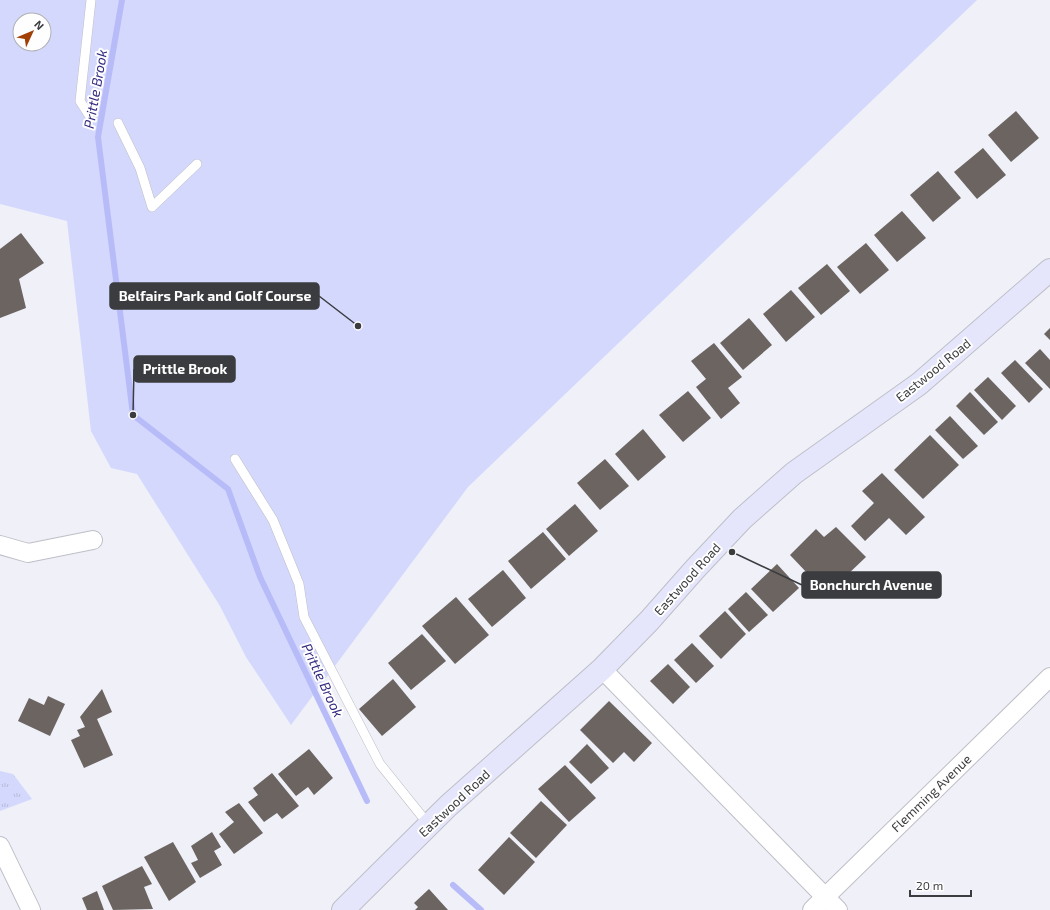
<svg xmlns="http://www.w3.org/2000/svg" width="1050" height="910" font-family="'Exo 2',sans-serif">
	<style>
		.grass { fill: url(#grass-tufts) }
		.park { fill: #d4d8fd; fill-rule: evenodd }
		.lines { fill: none; stroke-linecap: round; stroke-linejoin: round }
		.stream { stroke: #b7bcf9; stroke-width: 6 }
		.building { fill: #6b6461 }
		.lane-casing { stroke: #bebfc7; stroke-width: 10 }
		.street-casing { stroke: #bebfc7; stroke-width: 20 }
		.secondary-casing { stroke: #bebfc7; stroke-width: 24 }
		.lane { stroke: #fff; stroke-width: 9 }
		.street { stroke: #fff; stroke-width: 18 }
		.secondary { stroke: #e5e6fc; stroke-width: 22 }
		.labels { text-anchor: middle; dominant-baseline: central; stroke-width: 4; stroke-linejoin: round; paint-order: stroke }
		.street-label { font-size: 13px; fill: #3b3c3f; stroke: #fefefe }
		.water-label { font-size: 14px; font-style: italic; fill: #342c81; stroke: #fefefe }
		.leader { fill: none; stroke: #3b3c3f; stroke-width: 1.5 }
		.callout-dot { fill: #3b3c3f; stroke: #fefefe; stroke-width: 1.5 }
		.callout { fill: #3b3c3f; stroke: #3b3c3f; stroke-width: 1.5 }
		.callout-label { font-size: 14px; text-anchor: middle; font-weight: bold; fill: #fff }
	</style>
	<defs>
		<pattern id="grass-tufts" width="24" height="20" patternUnits="userSpaceOnUse"><rect width="24" height="20" fill="#d4d8fd"/><path d="M3 7l-1-3M5 7V3M7 7l1-3M15 17l-1-3M17 17v-4M19 17l1-3" fill="none" stroke="#b7bada"/></pattern>
	</defs>
	<rect width="100%" height="100%" fill="#eff0f8"/>
	<polygon class="grass" points="0,771 13,774 32,799 0,811"/>
	<path class="park" d="M0,0H977L468,487L291,725L246,657L220,606L137,474L111,468L91,431L67,221L0,204ZM20,20H44V44H20Z"/>
	<g class="lines">
		<g class="stream">
			<polyline points="122,0 98,137 133,415 228,489 260,577 367,801"/>
			<polyline points="453,885 481,910"/>
		</g>
	</g>
	<g class="building">
		<polygon points="1016,111 1039,138 1011,162 988,135"/>
		<polygon points="983,148 1006,175 977,199 954,172"/>
		<polygon points="938,171 961,198 933,222 910,195"/>
		<polygon points="902,211 926,238 897,262 874,235"/>
		<polygon points="21,233 44,263 19,279 26,308 0,318 0,249"/>
		<polygon points="866,243 889,270 860,294 837,267"/>
		<polygon points="827,264 850,291 821,315 798,288"/>
		<polygon points="791,290 815,317 786,342 763,314"/>
		<polygon points="749,318 772,345 743,370 720,343"/>
		<polygon points="1050,328 1050,340 1044,334"/>
		<polygon points="714,343 742,377 728,388 740,403 721,419 696,387 706,379 691,361"/>
		<polygon points="1040,349 1050,360 1050,389 1025,363"/>
		<polygon points="1015,360 1043,389 1029,403 1001,373"/>
		<polygon points="988,377 1016,406 1002,420 974,390"/>
		<polygon points="688,391 711,418 683,442 659,415"/>
		<polygon points="970,392 998,422 984,435 956,406"/>
		<polygon points="950,416 978,446 963,459 935,430"/>
		<polygon points="643,429 666,457 638,481 615,454"/>
		<polygon points="930,435 959,465 923,499 894,470"/>
		<polygon points="605,459 629,486 600,510 577,483"/>
		<polygon points="882,473 925,517 906,535 889,518 865,541 851,526 874,503 862,491"/>
		<polygon points="575,504 598,531 569,556 546,529"/>
		<polygon points="836,527 866,557 827,594 790,555 816,529 824,537"/>
		<polygon points="543,532 566,559 531,589 508,561"/>
		<polygon points="777,564 799,588 773,612 751,589"/>
		<polygon points="503,570 526,598 492,627 468,599"/>
		<polygon points="746,592 768,615 749,632 728,609"/>
		<polygon points="456,597 489,635 455,664 422,626"/>
		<polygon points="725,611 746,634 721,659 699,636"/>
		<polygon points="422,634 446,661 411,690 388,663"/>
		<polygon points="692,643 714,666 696,683 674,660"/>
		<polygon points="668,664 690,687 673,704 650,681"/>
		<polygon points="393,679 416,707 382,736 359,709"/>
		<polygon points="102,689 112,712 97,719 113,755 84,768 71,740 80,736 77,730 85,727 80,717"/>
		<polygon points="48,696 65,704 50,736 18,721 29,698 44,705"/>
		<polygon points="609,701 652,743 634,762 624,752 613,763 580,730"/>
		<polygon points="587,744 609,768 591,784 569,762"/>
		<polygon points="309,749 333,778 314,795 308,787 296,796 278,774"/>
		<polygon points="565,765 596,798 569,822 538,789"/>
		<polygon points="272,773 299,806 282,819 277,813 264,822 248,802 258,795 253,788"/>
		<polygon points="541,801 567,825 536,858 510,833"/>
		<polygon points="239,803 263,833 234,854 219,834 234,822 225,812"/>
		<polygon points="212,832 221,847 214,851 222,865 200,878 191,863 198,860 191,846"/>
		<polygon points="509,837 535,862 504,895 478,870"/>
		<polygon points="173,842 196,882 169,901 144,857"/>
		<polygon points="142,866 152,884 144,887 153,909 113,910 102,886"/>
		<polygon points="429,889 448,910 415,910 418,907 414,903"/>
		<polygon points="97,891 104,910 87,910 82,898"/>
	</g>
	<g class="lines">
		<defs>
			<g id="lane">
				<polyline points="89,115 80,101 91,0"/>
				<polyline points="118,123 140,168 152,207 197,164"/>
				<polyline points="235,459 273,520 299,584 304,617 380,764 429,825"/>
			</g>
			<g id="street">
				<polyline points="0,545 28,553 93,540"/>
				<polyline points="602,669 838,910"/>
				<polyline points="0,846 31,910"/>
				<polyline points="812,910 1050,677"/>
			</g>
			<polyline id="secondary" points="343,910 448,806 602,669 649,621 695,569 742,519 794,473 919,384 1050,270"/>
		</defs>
		<use href="#lane" class="lane-casing"/>
		<use href="#street" class="street-casing"/>
		<use href="#secondary" class="secondary-casing"/>
		<use href="#lane" class="lane"/>
		<use href="#street" class="street"/>
		<use href="#secondary" class="secondary"/>
	</g>
	<g class="labels">
		<g class="street-label">
			<text transform="translate(933 370) rotate(-39)">Eastwood Road</text>
			<text transform="translate(687 579) rotate(-48)">Eastwood Road</text>
			<text transform="translate(931 793) rotate(-44)">Flemming Avenue</text>
			<text transform="translate(454 803) rotate(-43)">Eastwood Road</text>
		</g>
		<g class="water-label">
			<text transform="translate(95 89) rotate(-80)">Prittle Brook</text>
			<text transform="translate(323 680) rotate(65)">Prittle Brook</text>
		</g>
	</g>
	<path class="leader" d="M358 326L319 296M133 415L134 369M732 552L802 585"/>
	<g class="callout-dot">
		<circle cx="358" cy="326" r="4"/>
		<circle cx="133" cy="415" r="4"/>
		<circle cx="732" cy="552" r="4"/>
	</g>
	<g class="callout">
		<rect x="110" y="283" width="209" height="26" rx="4"/>
		<rect x="134" y="356" width="101" height="26" rx="4"/>
		<rect x="802" y="572" width="139" height="26" rx="4"/>
	</g>
	<g class="callout-label">
		<text x="215" y="301">Belfairs Park and Golf Course</text>
		<text x="185" y="374">Prittle Brook</text>
		<text x="871" y="590">Bonchurch Avenue</text>
	</g>
	<g transform="translate(32 32) rotate(46)"><circle r="19" fill="#fefefe" stroke="#b0b0b2"/>
	<path d="M0-3L7 15L0 10L-7 15Z" fill="#a23f06"/>
	<text y="-6" font-size="11" font-weight="bold" text-anchor="middle" fill="#3b3c3f">N</text>
	</g>
	<path d="M910 890v6h61v-6" fill="none" stroke="#3b3c3f" stroke-width="2"/>
	<text x="916" y="890" font-size="12" fill="#3b3c3f" stroke="#fefefe" stroke-width="3" paint-order="stroke">20 m</text>
</svg>
